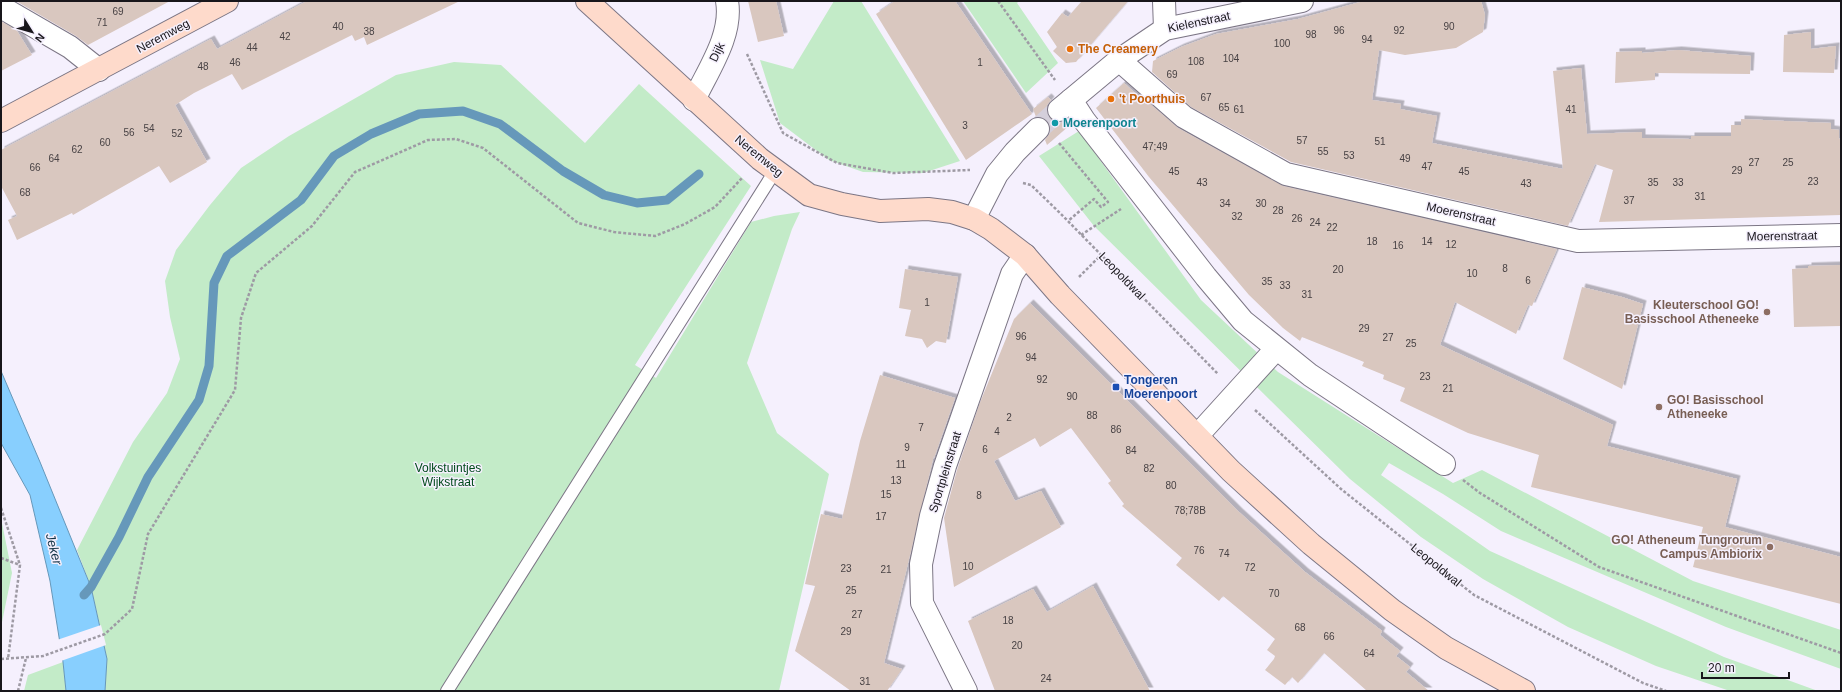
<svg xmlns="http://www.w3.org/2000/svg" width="1842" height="692" font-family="Helvetica,sans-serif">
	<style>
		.green { fill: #c3ebc8 }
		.water { fill: #88cffe; stroke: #6698ba }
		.pier { fill: #f5f0fd }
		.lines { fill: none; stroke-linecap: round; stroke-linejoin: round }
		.stream { stroke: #6698ba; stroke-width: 9 }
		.building { fill: #d9c7bf; filter: url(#shadow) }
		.street-tunnel { stroke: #d4cfdb; stroke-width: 22; stroke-dasharray: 22 11; stroke-linecap: butt }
		.lane-casing { stroke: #7c7685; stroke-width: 14 }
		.street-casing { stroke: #7c7685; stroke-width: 24 }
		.secondary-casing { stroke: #7c7685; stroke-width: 24 }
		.path { stroke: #9e9aa4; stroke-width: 2.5; stroke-dasharray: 3 2; stroke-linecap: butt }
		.lane { stroke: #fff; stroke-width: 12 }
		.street { stroke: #fff; stroke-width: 22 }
		.secondary { stroke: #fedacb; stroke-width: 22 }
		.food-dot { fill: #e8710a; stroke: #f5f0fd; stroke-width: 1.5 }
		.culture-dot { fill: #0f9aa8; stroke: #f5f0fd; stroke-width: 1.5 }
		.education-dot { fill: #8d6e63; stroke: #f5f0fd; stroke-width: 1.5 }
		.transit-dot { fill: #1a4fb4; stroke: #f5f0fd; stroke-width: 1.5 }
		.labels { text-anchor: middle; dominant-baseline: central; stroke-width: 3; stroke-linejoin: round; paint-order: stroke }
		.number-label { font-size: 10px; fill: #484244 }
		.street-label { font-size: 12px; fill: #18161b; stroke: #f5f0fd }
		.food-label { font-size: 12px; font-weight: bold; fill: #c56008; stroke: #f5f0fd; text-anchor: start }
		.culture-label { font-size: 12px; font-weight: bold; fill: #0d838f; stroke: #f5f0fd; text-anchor: start }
		.education-label { font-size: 12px; font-weight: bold; fill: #785e54; stroke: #f5f0fd; text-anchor: end }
		.transit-label { font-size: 12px; font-weight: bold; fill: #164399; stroke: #f5f0fd; text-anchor: start }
		.park-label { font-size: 12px; fill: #024b1c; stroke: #f5f0fd }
		.water-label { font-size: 13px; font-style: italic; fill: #123245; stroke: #f5f0fd }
	</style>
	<defs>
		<filter id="shadow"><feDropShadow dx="3.5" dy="-3.5" stdDeviation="0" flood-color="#0004"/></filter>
	</defs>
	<rect width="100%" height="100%" fill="#f5f0fd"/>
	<g class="green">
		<polygon points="834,1 861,1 960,161 923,173 863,172 829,160 780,123 760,60 793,69"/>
		<polygon points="963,1 1019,1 1017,3 1058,63 1026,93"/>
		<polygon points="454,62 501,65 585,143 639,84 751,186 635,365 656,378 751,222 774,216 800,212 792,229 747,363 777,433 829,474 779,691 105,691 107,659 103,639 91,587 77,550 133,442 167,393 180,359 170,317 165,281 176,250 210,205 241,168 289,136 396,75"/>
		<polygon points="1079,131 1201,300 1278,372 1453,483 1482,470 1693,581 1841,630 1841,669 1726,627 1501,531 1443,494 1389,463 1381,475 1490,551 1724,657 1818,691 1730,691 1656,666 1568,627 1483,579 1421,537 1350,479 1094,226 1039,156"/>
		<polygon points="1,518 12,573 1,627"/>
		<polygon points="63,662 66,691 24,691 28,675"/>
	</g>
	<polygon class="water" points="1,371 40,462 91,587 107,659 105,691 66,691 63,662 50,581 30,495 1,443"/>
	<polygon class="pier" points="101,625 106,645 61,661 57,640"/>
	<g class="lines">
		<polyline class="stream" points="84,595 91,587 119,537 148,477 199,400 209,366 214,283 227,256 301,200 334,156 371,134 419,114 463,111 500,124 563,171 604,195 637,203 667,200 699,174"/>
	</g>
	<g class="building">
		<polygon points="16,1 170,1 88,45 76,36"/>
		<polygon points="307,1 460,1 367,45 364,37 355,41 352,35 242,90 232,74 194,93 175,105 207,162 170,183 159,166 73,215 72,213 17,240 8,220 17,216 1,186 1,150 211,39 217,49"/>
		<polygon points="748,1 776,1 784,36 758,42"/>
		<polygon points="895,1 955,1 1032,114 966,160 876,14"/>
		<polygon points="1082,1 1128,1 1076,62 1066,63 1053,51 1057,47 1047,32 1062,13 1068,17"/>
		<polygon points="1364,1 1481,1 1485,15 1483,32 1456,48 1405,55 1379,50 1372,100 1401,104 1400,109 1437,116 1432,143 1563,169 1553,71 1581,68 1587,134 1642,132 1642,138 1691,139 1691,136 1731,136 1731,125 1741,125 1741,119 1831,123 1831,129 1839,130 1839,139 1841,138 1841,215 1599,222 1613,170 1595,164 1568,226 1291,162 1191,107 1152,72 1153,61 1181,47 1216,34 1298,19"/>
		<polygon points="1,21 17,31 32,55 1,71"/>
		<polygon points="1811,32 1811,49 1836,46 1834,73 1783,72 1784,35"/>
		<polygon points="1678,50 1751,56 1750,74 1655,73 1655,80 1615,83 1616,52 1642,51 1642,53"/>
		<polygon points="1124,83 1148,105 1148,102 1178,128 1283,186 1557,249 1532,306 1528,305 1516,334 1455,302 1440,345 1613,425 1607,446 1737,479 1725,527 1841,557 1841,604 1693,567 1703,527 1531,487 1539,455 1468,433 1400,401 1405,388 1383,379 1384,375 1362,366 1364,362 1302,337 1300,341 1283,328 1249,295 1149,177 1096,108"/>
		<polygon points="1048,97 1051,100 1047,105 1047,112 1050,118 1055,122 1061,122 1067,119 1071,124 1047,145 1045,140 1050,133 1050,125 1047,120 1042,117 1036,117 1033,109"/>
		<polygon points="1841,265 1841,326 1794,327 1792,269 1808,268 1808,266"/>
		<polygon points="905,269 958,277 946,343 936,341 927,348 922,339 905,336 911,310 899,308"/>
		<polygon points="1582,287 1622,297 1643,304 1622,389 1563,359"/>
		<polygon points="1030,303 1239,512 1305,572 1382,631 1380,635 1400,651 1396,656 1410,667 1406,672 1429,691 1367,691 1324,653 1298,683 1292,677 1285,685 1265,670 1274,659 1275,656 1267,650 1275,639 1223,596 1219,601 1176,565 1182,558 1122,506 1124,504 1108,483 1111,481 1071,428 1040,447 1035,438 994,461 1015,501 1041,491 1061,527 954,587 944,518 957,470 979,405 1014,319"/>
		<polygon points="880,375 955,398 934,458 934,455 884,663 902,669 887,691 851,691 795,651 815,586 805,584 821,514 842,519 860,441"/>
		<polygon points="1093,586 1150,691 995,691 968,621 1033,589 1047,612"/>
	</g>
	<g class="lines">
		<polyline class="street-tunnel" points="1038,129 1059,110"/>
		<defs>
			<polyline id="lane" points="447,691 775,171"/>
			<g id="street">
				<polyline points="1164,1 1165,29"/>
				<polyline points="1,7 70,47 99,70"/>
				<polyline points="1119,60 1184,117 1286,174 1578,241 1841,235"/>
				<path d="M694,100C708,70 733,35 727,1"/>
				<polyline points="1071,100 1084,120 1206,277 1243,321 1310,375 1444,464"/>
				<polyline points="1059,110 1119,60 1165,29 1302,1"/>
				<polyline points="974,219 997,174 1015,152 1038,129"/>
				<polyline points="1197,436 1276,349"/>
				<polyline points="966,691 922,603 921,564 931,516 945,466 1012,274 1025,255"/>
			</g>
			<g id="secondary">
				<polyline points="587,1 760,159 809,195 842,204 880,211 928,209 952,212 974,219 991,229 1025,255 1060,295 1231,471 1311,544 1392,610 1446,648 1524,691"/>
				<polyline points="1,121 227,1"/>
			</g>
		</defs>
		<use href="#lane" class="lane-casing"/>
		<use href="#street" class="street-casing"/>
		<use href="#secondary" class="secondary-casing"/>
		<g class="path">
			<polyline points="998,1 1055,80"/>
			<polyline points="747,54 783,133 837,163 893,173 970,170"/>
			<polyline points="1059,143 1108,202 1101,207 1094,199 1068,221"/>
			<polyline points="1023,183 1031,185 1060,213 1218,374"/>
			<polyline points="1081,235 1121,209"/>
			<polyline points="1079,277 1101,255"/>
			<polyline points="1255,410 1341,489 1474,595 1643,683 1666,691"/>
			<polyline points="1463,480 1480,493 1599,567 1841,653"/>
			<polyline points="1,508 20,565 8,659"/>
			<polyline points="1,558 20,565"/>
			<polyline points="1,659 43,656 105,634 132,609 148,534 235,390 241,318 256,273 312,226 355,172 428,140 456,139 483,148 578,223 614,232 655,236 685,224 715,207 742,178"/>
			<polyline points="18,691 26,658"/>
		</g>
		<use href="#lane" class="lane"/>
		<use href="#street" class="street"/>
		<use href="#secondary" class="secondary"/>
	</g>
	<g class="food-dot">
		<circle cx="1070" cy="49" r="4"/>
		<circle cx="1111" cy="99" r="4"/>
	</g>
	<circle class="culture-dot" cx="1055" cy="123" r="4"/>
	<g class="education-dot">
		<circle cx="1767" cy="312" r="4"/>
		<circle cx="1659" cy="407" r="4"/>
		<circle cx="1770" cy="547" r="4"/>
	</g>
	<rect class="transit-dot" x="1112" y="383" width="8" height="8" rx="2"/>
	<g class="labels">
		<g class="number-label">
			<text x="118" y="11">69</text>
			<text x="102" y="22">71</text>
			<text x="338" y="26">40</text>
			<text x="1449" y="26">90</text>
			<text x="1339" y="30">96</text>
			<text x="1399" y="30">92</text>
			<text x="369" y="31">38</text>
			<text x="1311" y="34">98</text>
			<text x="285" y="36">42</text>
			<text x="1367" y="39">94</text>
			<text x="1282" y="43">100</text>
			<text x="252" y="47">44</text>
			<text x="1231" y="58">104</text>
			<text x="1196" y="61">108</text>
			<text x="235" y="62">46</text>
			<text x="980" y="62">1</text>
			<text x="203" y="66">48</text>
			<text x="1172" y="74">69</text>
			<text x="1206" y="97">67</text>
			<text x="1224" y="107">65</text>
			<text x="1239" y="109">61</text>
			<text x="1571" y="109">41</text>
			<text x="965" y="125">3</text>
			<text x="149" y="128">54</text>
			<text x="129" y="132">56</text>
			<text x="177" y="133">52</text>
			<text x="1302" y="140">57</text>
			<text x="1380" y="141">51</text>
			<text x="105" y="142">60</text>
			<text x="1155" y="146">47;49</text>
			<text x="77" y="149">62</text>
			<text x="1323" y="151">55</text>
			<text x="1349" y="155">53</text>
			<text x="54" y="158">64</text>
			<text x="1405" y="158">49</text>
			<text x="1754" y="162">27</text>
			<text x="1788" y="162">25</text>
			<text x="1427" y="166">47</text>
			<text x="35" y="167">66</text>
			<text x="1737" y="170">29</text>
			<text x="1174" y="171">45</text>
			<text x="1464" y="171">45</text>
			<text x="1813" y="181">23</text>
			<text x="1202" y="182">43</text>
			<text x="1653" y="182">35</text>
			<text x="1678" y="182">33</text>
			<text x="1526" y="183">43</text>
			<text x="25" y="192">68</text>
			<text x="1700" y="196">31</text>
			<text x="1629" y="200">37</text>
			<text x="1225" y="203">34</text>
			<text x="1261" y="203">30</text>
			<text x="1278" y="210">28</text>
			<text x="1237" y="216">32</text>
			<text x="1297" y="218">26</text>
			<text x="1315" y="222">24</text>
			<text x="1332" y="227">22</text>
			<text x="1372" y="241">18</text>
			<text x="1427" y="241">14</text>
			<text x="1451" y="244">12</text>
			<text x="1398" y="245">16</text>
			<text x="1505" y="268">8</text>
			<text x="1338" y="269">20</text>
			<text x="1472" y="273">10</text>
			<text x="1528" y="280">6</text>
			<text x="1267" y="281">35</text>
			<text x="1285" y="285">33</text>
			<text x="1307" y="294">31</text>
			<text x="927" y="302">1</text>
			<text x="1364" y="328">29</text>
			<text x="1021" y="336">96</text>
			<text x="1388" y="337">27</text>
			<text x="1411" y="343">25</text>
			<text x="1031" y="357">94</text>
			<text x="1425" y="376">23</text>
			<text x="1042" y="379">92</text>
			<text x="1448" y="388">21</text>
			<text x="1072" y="396">90</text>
			<text x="1092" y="415">88</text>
			<text x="1009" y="417">2</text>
			<text x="921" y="427">7</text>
			<text x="1116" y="429">86</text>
			<text x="997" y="431">4</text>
			<text x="907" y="447">9</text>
			<text x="985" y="449">6</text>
			<text x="1131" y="450">84</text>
			<text x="901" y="464">11</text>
			<text x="1149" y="468">82</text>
			<text x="896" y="480">13</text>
			<text x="1171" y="485">80</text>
			<text x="886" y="494">15</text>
			<text x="979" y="495">8</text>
			<text x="1190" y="510">78;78B</text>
			<text x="881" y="516">17</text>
			<text x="1199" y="550">76</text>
			<text x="1224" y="553">74</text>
			<text x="968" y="566">10</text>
			<text x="1250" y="567">72</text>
			<text x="846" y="568">23</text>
			<text x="886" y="569">21</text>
			<text x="851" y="590">25</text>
			<text x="1274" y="593">70</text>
			<text x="857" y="614">27</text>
			<text x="1008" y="620">18</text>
			<text x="1300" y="627">68</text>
			<text x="846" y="631">29</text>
			<text x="1329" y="636">66</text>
			<text x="1017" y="645">20</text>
			<text x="1369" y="653">64</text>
			<text x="1046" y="678">24</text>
			<text x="865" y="681">31</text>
		</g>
		<g class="street-label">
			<text transform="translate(1199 22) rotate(-12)">Kielenstraat</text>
			<text transform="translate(163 36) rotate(-28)">Neremweg</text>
			<text transform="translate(717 52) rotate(-64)">Dijk</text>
			<text transform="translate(759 156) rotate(39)">Neremweg</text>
			<text transform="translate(1461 214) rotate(13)">Moerenstraat</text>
			<text transform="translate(1782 236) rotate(-1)">Moerenstraat</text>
			<text transform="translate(1122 276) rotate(46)">Leopoldwal</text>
			<text transform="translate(945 472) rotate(-73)">Sportpleinstraat</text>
			<text transform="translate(1436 565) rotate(39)">Leopoldwal</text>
		</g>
		<g class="food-label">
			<text x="1078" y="49">The Creamery</text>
			<text x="1119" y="99">'t Poorthuis</text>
		</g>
		<g class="culture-label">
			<text x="1063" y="123">Moerenpoort</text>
		</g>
		<g class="education-label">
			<text x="1759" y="305">Kleuterschool GO!<tspan x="1759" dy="14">Basisschool Atheneeke</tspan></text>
			<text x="1667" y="400" text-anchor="start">GO! Basisschool<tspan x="1667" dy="14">Atheneeke</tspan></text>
			<text x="1762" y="540">GO! Atheneum Tungrorum<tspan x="1762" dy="14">Campus Ambiorix</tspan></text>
		</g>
		<g class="transit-label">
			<text x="1124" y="380">Tongeren<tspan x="1124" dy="14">Moerenpoort</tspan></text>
		</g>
		<g class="park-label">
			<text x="448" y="468">Volkstuintjes<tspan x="448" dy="14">Wijkstraat</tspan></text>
		</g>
		<g class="water-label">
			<text transform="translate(54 549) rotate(76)">Jeker</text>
		</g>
	</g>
	<rect width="1842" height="692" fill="none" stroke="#18161b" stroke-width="4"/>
	<g transform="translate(32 32) rotate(127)" stroke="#f5f0fd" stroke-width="3" paint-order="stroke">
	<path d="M0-3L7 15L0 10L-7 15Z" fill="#18161b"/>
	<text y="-6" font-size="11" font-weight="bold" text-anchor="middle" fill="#18161b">N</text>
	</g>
	<path d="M1702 672v6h87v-6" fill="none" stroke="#18161b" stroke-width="2"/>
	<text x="1708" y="672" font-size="12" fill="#18161b" stroke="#f5f0fd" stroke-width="3" paint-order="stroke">20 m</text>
</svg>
